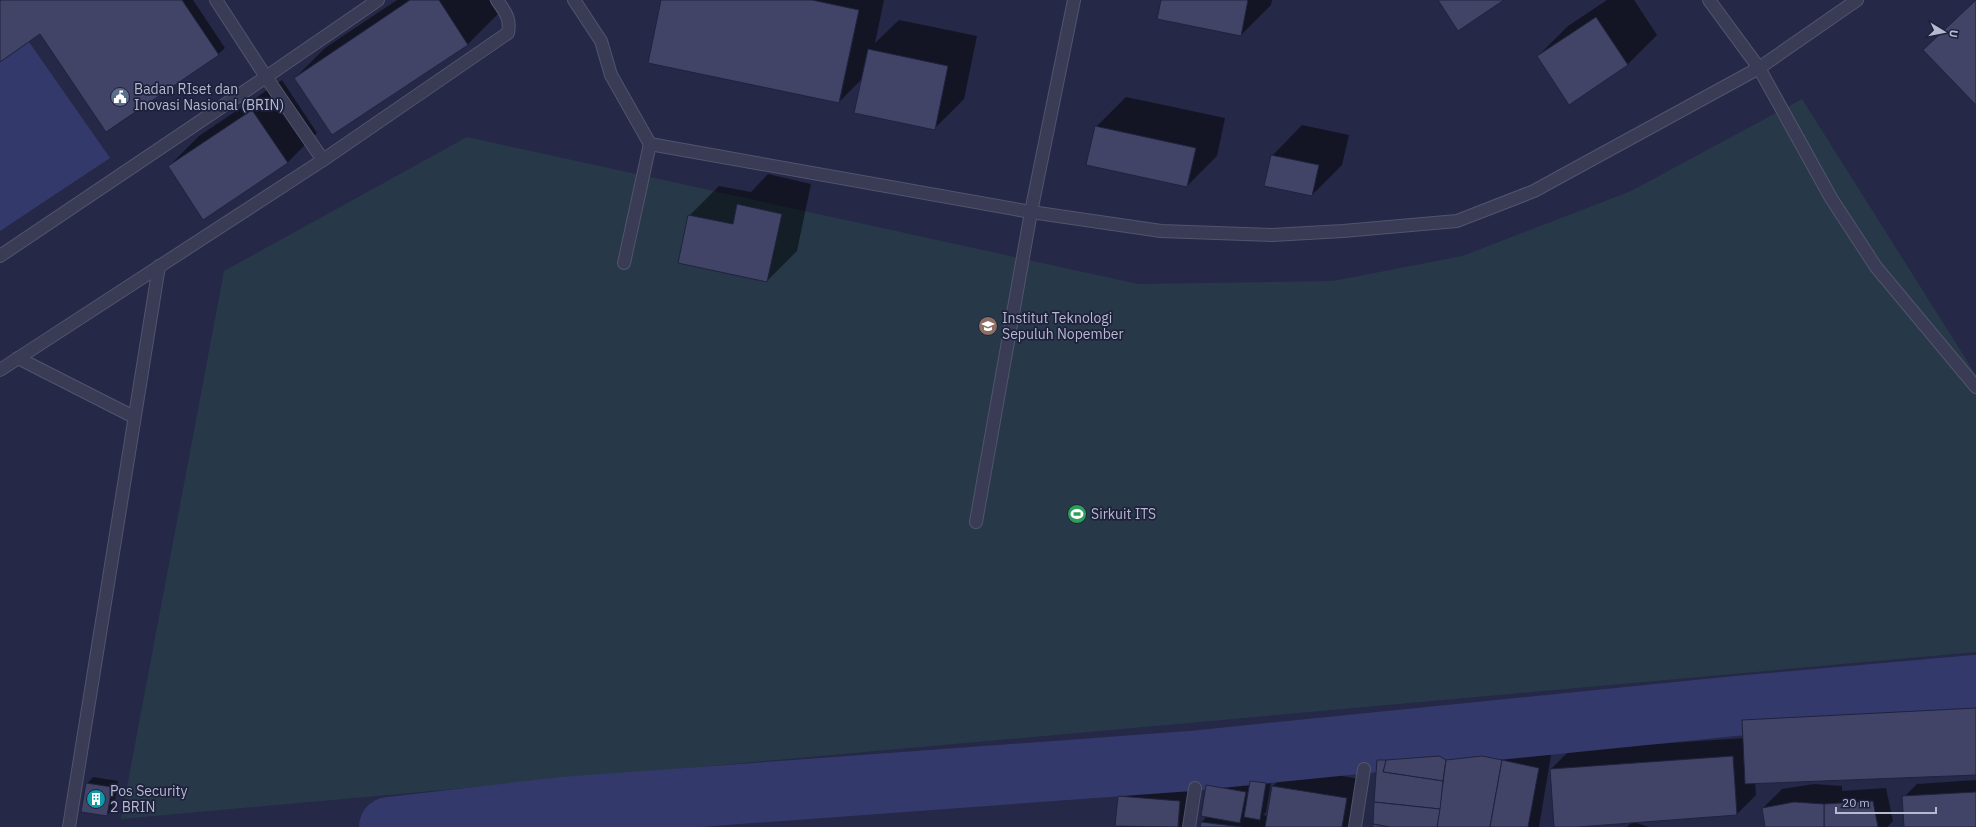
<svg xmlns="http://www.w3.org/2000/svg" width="1976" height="827" font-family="'IBM Plex Sans',sans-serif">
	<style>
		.green { fill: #273948 }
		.water { fill: #34396b }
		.shadow { fill: #0007 }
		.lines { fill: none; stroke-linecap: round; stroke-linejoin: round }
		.river { stroke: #34396b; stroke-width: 60 }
		.building { fill: #414467; stroke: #20233e }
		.lane-casing { stroke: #52546d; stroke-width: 14 }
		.street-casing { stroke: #52546d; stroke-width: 14 }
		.lane { stroke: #3a3c56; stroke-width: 12 }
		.street { stroke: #3a3c56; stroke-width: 12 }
		.labels { text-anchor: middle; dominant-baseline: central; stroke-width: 3.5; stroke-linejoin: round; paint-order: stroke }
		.poi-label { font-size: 14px; fill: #b8b9cf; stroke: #1e213c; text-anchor: start }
	</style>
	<rect width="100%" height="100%" fill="#252847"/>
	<polygon class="green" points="1802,99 1976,375 1976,652 121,819 224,271 467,137 1138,284 1333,281 1462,256 1631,191"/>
	<polygon class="water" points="29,42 110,158 0,231 0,62"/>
	<g class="shadow">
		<polygon points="0,0 193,0 225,48 218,54 41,33 0,61"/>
		<polygon points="397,0 489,0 498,14 468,44 332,134 295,78 325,48"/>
		<polygon points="662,0 884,0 875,43 899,20 977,36 964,99 934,129 863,78 839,102"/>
		<polygon points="1162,0 1272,0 1271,5 1241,35"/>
		<polygon points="1607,0 1634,0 1657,35 1627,65 1538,56 1568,26"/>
		<polygon points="282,80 317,133 287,163 169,166 199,136"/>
		<polygon points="1126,97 1225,118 1217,156 1187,186 1096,127"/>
		<polygon points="1302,125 1349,135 1342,165 1312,195 1272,156"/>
		<polygon points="768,174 811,184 797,251 767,281 689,216 719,186 751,192"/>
		<polygon points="1976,686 1976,774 1755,782 1756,795 1737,814 1633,822 1649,827 1627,827 1632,822 1555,827 1551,769 1570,750 1744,738 1743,721 1766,697"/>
		<polygon points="1501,737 1521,742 1520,748 1551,755 1539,827 1374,827 1378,760 1391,747 1398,747 1397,753 1446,750 1452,753 1452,755 1466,741"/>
		<polygon points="1292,767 1365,780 1357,827 1201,827 1202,822 1207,816 1207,786 1221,773 1254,779 1258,775 1272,777 1266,812 1263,815 1268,816 1273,786"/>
		<polygon points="93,777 118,781 114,808 107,815 87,784"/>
		<polygon points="1976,780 1976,827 1905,827 1904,797 1917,784"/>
		<polygon points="1132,783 1193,788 1188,827 1120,827 1119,796"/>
		<polygon points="1814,784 1842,786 1842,791 1886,788 1893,821 1887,827 1766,827 1763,808 1782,789"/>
	</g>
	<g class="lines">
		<polyline class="river" points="389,827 563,807 1190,761 1735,706 1976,685"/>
	</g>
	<g class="building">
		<polygon points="0,0 182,0 219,55 106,132 40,34 0,62"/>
		<polygon points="410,0 439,0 468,45 332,135 294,78"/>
		<polygon points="661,0 812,0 859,10 839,103 648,63"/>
		<polygon points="1161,0 1248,0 1241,36 1157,19"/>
		<polygon points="1438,0 1504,0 1458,31"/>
		<polygon points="1976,0 1976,105 1923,50"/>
		<polygon points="1596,17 1628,65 1569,105 1537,56"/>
		<polygon points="868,49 948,66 935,130 854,113"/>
		<polygon points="252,110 288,163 203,220 168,166"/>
		<polygon points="1095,126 1196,148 1187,187 1086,165"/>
		<polygon points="1271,155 1319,165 1312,196 1264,186"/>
		<polygon points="737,204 782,214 767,282 678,263 688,215 733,224"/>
		<polygon points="1976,708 1976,775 1745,784 1742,720"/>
		<polygon points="1439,756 1446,760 1443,781 1383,772 1386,760"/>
		<polygon points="1482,756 1502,760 1490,827 1437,827 1446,760"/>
		<polygon points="1733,756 1737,815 1578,827 1554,827 1550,769"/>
		<polygon points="1377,760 1386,760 1383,772 1443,781 1440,809 1374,802"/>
		<polygon points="1502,760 1539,768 1528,827 1490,827"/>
		<polygon points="1250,781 1266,783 1260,820 1244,817"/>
		<polygon points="86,783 112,787 107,816 81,812"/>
		<polygon points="1206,785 1246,792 1240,823 1201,816"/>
		<polygon points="1272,786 1347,798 1342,827 1265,827"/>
		<polygon points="1976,792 1976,827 1904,827 1902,796"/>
		<polygon points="1118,796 1180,801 1178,827 1115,826"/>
		<polygon points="1873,801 1878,827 1824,827 1824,804"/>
		<polygon points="1374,802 1440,809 1437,827 1389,827 1373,824"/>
		<polygon points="1794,802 1824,804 1824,827 1765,827 1762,808"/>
		<polygon points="1201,822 1242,827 1200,827"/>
		<polygon points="1373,824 1389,827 1373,827"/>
	</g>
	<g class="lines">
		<defs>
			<g id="lane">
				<polyline points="216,0 266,77 323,160"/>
				<polyline points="574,0 601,41 611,75 650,144 1031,212 1161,231 1272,235 1343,231 1457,221 1534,191 1759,68 1857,0"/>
				<polyline points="1709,0 1759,68 1831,198 1876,267 1976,387"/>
				<polyline points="0,256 266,77 378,0"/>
				<polyline points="624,263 650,144"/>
				<polyline points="18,358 134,417"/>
				<path d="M0,370L323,160L508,33C511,18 505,12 497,0"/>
				<polyline points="976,522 1031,212 1074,0"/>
				<polyline points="69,827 159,266"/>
			</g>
			<g id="street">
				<polyline points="1189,827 1195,788"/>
				<polyline points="1355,827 1364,769"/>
			</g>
		</defs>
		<use href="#lane" class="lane-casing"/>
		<use href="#street" class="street-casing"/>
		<use href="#lane" class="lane"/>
		<use href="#street" class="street"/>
	</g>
	<defs>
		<symbol id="civic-disc" viewBox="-11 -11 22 22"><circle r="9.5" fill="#5c6f8a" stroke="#1e213c"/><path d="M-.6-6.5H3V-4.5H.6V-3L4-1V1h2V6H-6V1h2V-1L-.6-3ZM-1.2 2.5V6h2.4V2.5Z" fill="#fff"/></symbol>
		<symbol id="university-disc" viewBox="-11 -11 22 22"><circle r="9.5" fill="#8d6e63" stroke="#1e213c"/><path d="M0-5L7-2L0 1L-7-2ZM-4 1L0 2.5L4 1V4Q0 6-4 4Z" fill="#fff"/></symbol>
		<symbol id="stadium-disc" viewBox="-11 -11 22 22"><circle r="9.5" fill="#2e9e5b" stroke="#1e213c"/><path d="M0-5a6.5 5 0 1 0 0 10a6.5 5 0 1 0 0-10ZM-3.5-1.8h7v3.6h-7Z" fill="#fff"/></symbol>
		<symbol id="building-disc" viewBox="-11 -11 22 22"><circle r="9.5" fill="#0f9aa8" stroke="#1e213c"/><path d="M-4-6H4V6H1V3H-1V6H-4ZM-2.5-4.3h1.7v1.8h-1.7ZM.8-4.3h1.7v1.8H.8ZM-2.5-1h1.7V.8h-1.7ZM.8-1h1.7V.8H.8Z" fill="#fff"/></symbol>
	</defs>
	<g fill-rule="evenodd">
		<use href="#civic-disc" x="109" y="86" width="22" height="22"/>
		<use href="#university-disc" x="977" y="315" width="22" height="22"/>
		<use href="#stadium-disc" x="1066" y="503" width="22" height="22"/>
		<use href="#building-disc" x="85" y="788" width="22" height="22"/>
	</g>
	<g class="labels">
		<g class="poi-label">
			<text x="134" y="89">Badan RIset dan<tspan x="134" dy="16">Inovasi Nasional (BRIN)</tspan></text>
			<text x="1002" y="318">Institut Teknologi<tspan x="1002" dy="16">Sepuluh Nopember</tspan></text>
			<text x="1091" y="514">Sirkuit ITS</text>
			<text x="110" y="791">Pos Security<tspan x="110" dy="16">2 BRIN</tspan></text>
		</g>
	</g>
	<g transform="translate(1944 32) rotate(100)" stroke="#1e213c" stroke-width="3" paint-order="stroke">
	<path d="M0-3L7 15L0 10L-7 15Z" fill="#b8b9cf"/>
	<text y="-6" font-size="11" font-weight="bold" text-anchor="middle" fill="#b8b9cf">U</text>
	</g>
	<path d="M1836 807v6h100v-6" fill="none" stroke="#b8b9cf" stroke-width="2"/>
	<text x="1842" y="807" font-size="12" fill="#b8b9cf" stroke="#1e213c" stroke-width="3" paint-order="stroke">20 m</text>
</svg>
